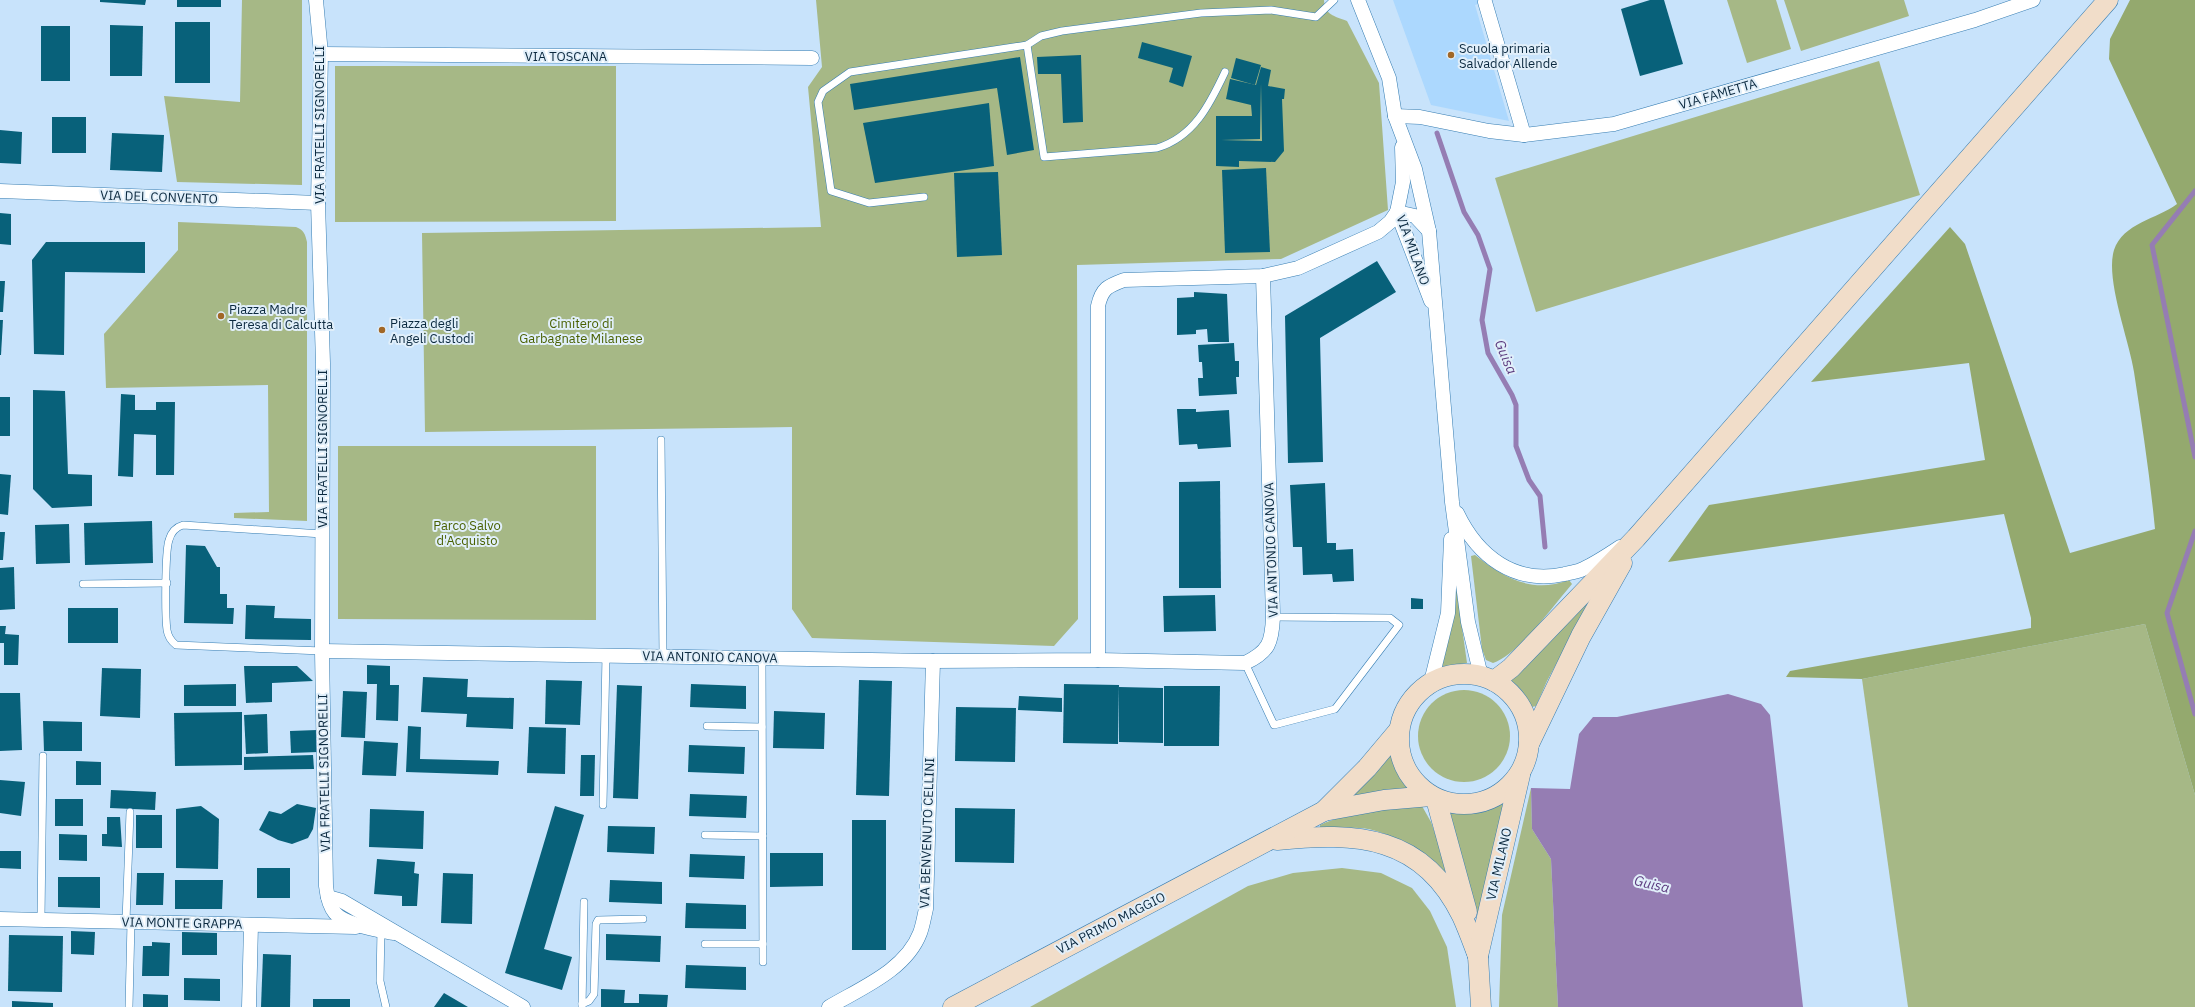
<svg xmlns="http://www.w3.org/2000/svg" width="2195" height="1007" font-family="'IBM Plex Sans',sans-serif">
	<style>
		.built { fill: #acd8fe }
		.green { fill: #a6b886 }
		.forest { fill: #94a96e }
		.water { fill: #957db3 }
		.lines { fill: none; stroke-linecap: round; stroke-linejoin: round }
		.stream { stroke: #957db3; stroke-width: 5 }
		.building { fill: #08617a; fill-rule: evenodd }
		.lane-casing { stroke: #367db2; stroke-width: 8 }
		.street-casing { stroke: #367db2; stroke-width: 15 }
		.secondary-casing { stroke: #367db2; stroke-width: 21 }
		.lane { stroke: #fff; stroke-width: 7 }
		.street { stroke: #fff; stroke-width: 14 }
		.secondary { stroke: #f1ddc9; stroke-width: 20 }
		.poi-dot { fill: #a16727; stroke: #e1effa; stroke-width: 1.5 }
		.labels { text-anchor: middle; dominant-baseline: central; stroke-width: 4; stroke-linejoin: round; paint-order: stroke }
		.poi-label { font-size: 13px; fill: #0b293f; stroke: #e1effa; text-anchor: start }
		.street-label { font-size: 13px; fill: #0b293f; stroke: #e1effa }
		.park-label { font-size: 13px; fill: #496000; stroke: #e1effa }
		.water-label { font-size: 14px; font-style: italic; fill: #5c3b7f; stroke: #e1effa }
	</style>
	<rect width="100%" height="100%" fill="#c8e3fb"/>
	<polygon class="built" points="1393,0 1494,0 1475,5 1509,121 1431,105"/>
	<g class="green">
		<polygon points="242,0 302,0 302,185 177,182 164,96 240,102"/>
		<path d="M816,0H1324C1325,15 1334,16 1347,21L1379,83L1388,210L1281,259L1077,265L1078,619L1054,646L812,638L792,609V427L425,432L422,233L821,227L808,87L822,67Z"/>
		<polygon points="1727,0 1776,0 1791,49 1747,63"/>
		<polygon points="1784,0 1904,0 1909,16 1801,51"/>
		<polygon points="1879,61 1920,195 1536,312 1495,178"/>
		<polygon points="335,66 616,66 616,221 335,222"/>
		<path d="M178,222L296,227C304,230 305,234 307,242V521L234,518V513L269,512L268,385L106,388L104,334L178,250Z"/>
		<polygon points="338,446 596,446 596,620 338,619"/>
		<path d="M1475,555C1504,578 1532,594 1569,580L1572,584C1553,606 1519,654 1493,663L1486,660L1482,649L1471,556Z"/>
		<polygon points="1455,578 1467,663 1442,667 1454,616"/>
		<polygon points="1589,600 1589,603 1547,681 1536,706 1532,707 1524,694 1509,679"/>
		<polygon points="2145,624 2195,795 2195,1007 1908,1007 1862,679"/>
		<circle cx="1464" cy="736" r="46"/>
		<polygon points="1390,750 1397,771 1410,788 1408,791 1349,800"/>
		<polygon points="1531,788 1532,829 1551,859 1558,1007 1499,1007 1502,915"/>
		<path d="M1506,795L1479,914L1473,911L1463,859L1444,809C1469,813 1487,811 1506,795Z"/>
		<path d="M1422,806L1431,822L1448,871L1445,873C1423,855 1403,839 1376,831C1359,825 1337,829 1320,830V825C1354,810 1385,808 1422,806Z"/>
		<polygon points="1342,868 1381,873 1412,888 1430,911 1447,947 1456,1007 1030,1007 1248,886 1293,873"/>
	</g>
	<path class="forest" d="M2130,0H2195V795L2145,624L1862,679L1786,677L1790,671L2031,628V618L2004,514L1668,562L1709,505L1985,460L1969,363L1811,382L1950,227L1965,244L2070,553L2155,529C2150,477 2142,424 2134,372C2129,340 2105,279 2114,250C2123,223 2157,219 2177,204L2109,59L2110,39Z"/>
	<polygon class="water" points="1728,694 1761,704 1770,715 1803,1007 1558,1007 1551,859 1532,829 1531,788 1570,789 1579,734 1593,717 1617,717"/>
	<g class="lines">
		<g class="stream">
			<polyline points="1437,133 1464,212 1478,235 1490,269 1482,320 1488,353 1512,395 1516,405 1516,446 1529,480 1540,496 1545,547"/>
			<polyline points="2195,191 2152,245 2195,457"/>
			<polyline points="2195,531 2167,613 2195,714"/>
		</g>
	</g>
	<g class="building">
		<polygon points="100,0 146,0 145,5 100,2"/>
		<rect x="177" y="0" width="44" height="7"/>
		<polygon points="1650,0 1664,0 1683,64 1640,76 1621,9"/>
		<rect x="175" y="22" width="35" height="61"/>
		<polygon points="110,25 143,26 142,76 110,76"/>
		<rect x="41" y="26" width="29" height="55"/>
		<polygon points="1142,42 1192,56 1183,87 1169,82 1173,68 1138,58"/>
		<polygon points="1081,55 1083,122 1063,123 1061,74 1038,74 1037,57"/>
		<polygon points="1020,57 1034,150 1007,155 997,88 854,110 850,84"/>
		<polygon points="1236,58 1261,65 1255,85 1231,78"/>
		<path d="M1261,67L1271,70L1268,86L1285,89L1284,99H1282L1284,151L1275,162L1239,161V167L1216,166V116H1252L1251,105L1226,99L1230,79L1256,85ZM1261,83L1262,141L1221,140L1260,139Z"/>
		<polygon points="989,103 994,166 875,183 863,123"/>
		<rect x="52" y="117" width="34" height="36"/>
		<polygon points="0,130 22,132 21,164 0,163"/>
		<polygon points="112,133 164,135 162,172 110,170"/>
		<polygon points="1266,168 1270,252 1225,253 1222,170"/>
		<polygon points="998,172 1002,255 957,257 954,173"/>
		<polygon points="0,213 11,214 11,245 0,244"/>
		<polygon points="46,242 145,242 145,273 65,272 64,355 34,354 32,260"/>
		<polygon points="1377,261 1396,292 1320,338 1323,462 1288,463 1285,316"/>
		<polygon points="0,281 5,281 3,312 0,312"/>
		<polygon points="1194,292 1227,294 1229,342 1208,342 1207,329 1196,330 1196,334 1177,335 1177,298 1194,297"/>
		<polygon points="0,320 3,320 1,355 0,355"/>
		<polygon points="1234,343 1235,361 1239,361 1239,377 1236,377 1237,394 1199,396 1198,378 1203,378 1202,362 1199,362 1198,345"/>
		<polygon points="33,390 65,391 68,474 92,475 92,506 52,508 33,489"/>
		<polygon points="121,394 135,395 135,410 156,410 156,402 175,402 174,475 156,475 156,435 134,434 133,477 118,476"/>
		<rect x="0" y="397" width="10" height="39"/>
		<polygon points="1177,409 1196,409 1196,412 1229,410 1231,447 1198,449 1197,444 1179,445"/>
		<polygon points="0,474 11,475 8,515 0,514"/>
		<polygon points="1220,481 1221,588 1179,588 1179,482"/>
		<polygon points="1325,483 1327,543 1336,543 1336,550 1353,549 1354,581 1333,582 1332,574 1303,575 1302,547 1293,547 1290,485"/>
		<polygon points="152,521 153,563 85,565 84,523"/>
		<polygon points="69,524 70,563 36,564 35,525"/>
		<polygon points="0,532 5,532 3,560 0,560"/>
		<polygon points="186,545 205,546 217,567 220,567 220,594 227,594 227,608 234,608 233,624 184,623"/>
		<polygon points="14,567 15,609 0,610 0,568"/>
		<polygon points="1215,595 1216,631 1164,632 1163,596"/>
		<polygon points="1411,598 1423,599 1423,609 1411,609"/>
		<polygon points="246,605 275,606 274,618 311,619 311,640 245,639"/>
		<rect x="68" y="608" width="50" height="35"/>
		<polygon points="0,626 6,626 5,634 19,635 18,665 4,665 4,643 0,643"/>
		<polygon points="367,665 390,666 390,685 399,685 398,721 376,720 377,684 367,684"/>
		<polygon points="244,666 297,666 313,681 272,683 272,702 246,703"/>
		<polygon points="102,668 141,669 140,718 100,716"/>
		<polygon points="423,677 468,679 467,697 514,698 513,729 466,727 467,714 421,712"/>
		<polygon points="546,680 582,681 580,725 545,724"/>
		<polygon points="859,680 892,681 889,796 856,795"/>
		<polygon points="236,684 236,706 184,706 184,685"/>
		<polygon points="691,684 746,686 746,709 690,707"/>
		<polygon points="1064,684 1119,685 1118,744 1063,743"/>
		<polygon points="617,685 642,686 638,799 613,798"/>
		<polygon points="1164,686 1220,686 1219,746 1164,746"/>
		<polygon points="1119,687 1163,688 1163,743 1119,742"/>
		<polygon points="343,691 367,692 365,738 341,737"/>
		<polygon points="0,693 20,693 22,750 0,751"/>
		<polygon points="1019,696 1062,698 1062,712 1018,710"/>
		<polygon points="956,707 1016,708 1015,762 955,761"/>
		<polygon points="774,711 825,713 824,749 773,748"/>
		<polygon points="242,712 242,765 175,766 174,713"/>
		<polygon points="267,714 268,753 246,754 244,715"/>
		<polygon points="43,721 82,722 82,751 44,751"/>
		<polygon points="408,726 421,727 420,759 499,761 498,775 406,772"/>
		<polygon points="529,727 566,728 565,774 527,773"/>
		<polygon points="317,730 318,752 291,753 290,731"/>
		<polygon points="364,741 398,743 396,776 362,775"/>
		<polygon points="689,745 745,747 744,774 688,772"/>
		<polygon points="313,755 314,769 244,770 244,757"/>
		<polygon points="581,755 595,755 594,796 580,796"/>
		<polygon points="76,761 101,762 101,785 76,785"/>
		<polygon points="0,780 25,782 21,816 0,813"/>
		<polygon points="111,790 156,792 155,810 110,808"/>
		<polygon points="690,794 747,796 746,818 689,816"/>
		<rect x="55" y="799" width="28" height="27"/>
		<polygon points="297,804 316,808 313,829 308,838 292,844 278,840 259,830 269,811 281,814"/>
		<polygon points="201,806 219,819 218,869 176,868 176,809"/>
		<polygon points="555,806 584,815 544,949 572,957 562,990 505,973"/>
		<polygon points="955,808 1015,809 1014,863 955,862"/>
		<polygon points="370,809 424,811 423,849 369,847"/>
		<rect x="136" y="815" width="26" height="33"/>
		<polygon points="107,817 120,817 122,847 102,846 102,834 107,834"/>
		<rect x="852" y="820" width="34" height="130"/>
		<polygon points="608,826 655,827 654,854 607,852"/>
		<polygon points="59,834 87,835 87,861 59,860"/>
		<polygon points="0,851 21,851 21,869 0,868"/>
		<polygon points="770,853 823,853 823,886 770,887"/>
		<polygon points="690,854 745,856 744,879 689,877"/>
		<polygon points="377,859 415,862 414,873 419,874 417,906 402,906 402,896 374,894"/>
		<rect x="257" y="868" width="33" height="30"/>
		<polygon points="137,873 164,873 163,905 136,905"/>
		<polygon points="443,873 473,874 472,924 441,923"/>
		<polygon points="58,877 100,877 100,908 58,907"/>
		<polygon points="175,880 223,880 222,909 175,909"/>
		<polygon points="610,880 662,882 662,904 609,902"/>
		<polygon points="686,903 746,905 746,929 685,928"/>
		<polygon points="71,931 95,932 94,955 71,954"/>
		<polygon points="182,932 217,933 217,955 182,955"/>
		<polygon points="606,934 661,936 660,962 606,960"/>
		<polygon points="9,935 63,936 62,992 8,991"/>
		<polygon points="152,942 170,943 169,976 142,976 143,946 152,946"/>
		<polygon points="263,954 291,955 290,1007 261,1007"/>
		<polygon points="686,965 746,967 746,990 685,988"/>
		<polygon points="184,978 220,979 220,1001 184,1000"/>
		<polygon points="601,989 625,990 624,1003 639,1003 639,994 668,995 667,1007 601,1007"/>
		<polygon points="444,993 468,1007 434,1007"/>
		<polygon points="143,994 168,995 168,1007 143,1007"/>
		<rect x="313" y="999" width="37" height="8"/>
		<polygon points="12,1001 53,1003 53,1007 12,1007"/>
	</g>
	<g class="lines">
		<defs>
			<g id="lane">
				<path d="M1027,45L1044,157L1157,148C1194,137 1210,104 1225,72"/>
				<polyline points="924,197 869,203 831,191 818,102 823,91 850,72 1027,45 1041,36 1062,31 1201,13 1271,10 1316,17 1334,0"/>
				<polyline points="661,440 663,656"/>
				<path d="M322,534L183,525C176,527 171,533 169,540C165,552 165,616 167,630C168,637 171,641 176,645L322,651"/>
				<polyline points="83,584 167,583"/>
				<polyline points="762,658 763,962"/>
				<polyline points="1245,663 1274,725 1335,709 1399,625 1390,618 1273,617"/>
				<polyline points="707,726 762,727"/>
				<polyline points="603,805 606,655"/>
				<polyline points="705,835 763,836"/>
				<polyline points="41,919 43,756"/>
				<polyline points="126,921 130,812"/>
				<polyline points="381,929 380,981 386,1007"/>
				<polyline points="705,944 763,944"/>
				<polyline points="582,1004 589,1001 594,994 596,924 598,920 643,919"/>
				<polyline points="129,1007 131,922"/>
				<polyline points="582,1007 584,902"/>
			</g>
			<g id="street">
				<path d="M316,0L321,54L318,203L323,363L322,651L326,886C327,895 329,906 335,913C345,925 378,930 393,933"/>
				<polyline points="1358,0 1389,78 1395,116 1415,169 1429,231 1452,502 1468,622 1481,676"/>
				<polyline points="1485,2 1524,135"/>
				<polyline points="321,54 812,58"/>
				<polyline points="1395,116 1420,117 1489,131 1524,135 1614,124 1975,20 2033,0"/>
				<polyline points="1402,147 1403,182 1397,212 1431,301"/>
				<polyline points="0,191 318,203"/>
				<polyline points="1397,212 1415,216 1429,231"/>
				<path d="M1457,513C1478,557 1515,585 1565,574C1571,572 1578,572 1583,569C1596,563 1608,555 1620,547"/>
				<path d="M322,651L933,661L1098,660V306C1102,288 1108,286 1124,280L1263,276L1298,268L1378,232L1390,222L1397,212"/>
				<path d="M1098,660L1245,663C1269,652 1272,642 1273,617L1263,276"/>
				<polyline points="1431,682 1448,613 1451,539"/>
				<polyline points="328,897 342,901 523,1007"/>
				<polyline points="0,919 356,927"/>
				<polyline points="249,1007 251,925"/>
				<path d="M829,1007C861,988 906,970 920,933C923,925 924,917 926,909L933,661"/>
			</g>
			<g id="secondary">
				<circle cx="1464" cy="739" r="65"/>
				<polyline points="1494,681 1511,668 1636,538 2108,0"/>
				<polyline points="1529,744 1581,636 1622,563"/>
				<polyline points="1436,799 1467,912"/>
				<polyline points="1324,811 1384,800 1431,796"/>
				<path d="M1277,840C1357,832 1423,835 1462,916C1468,929 1473,943 1478,956"/>
				<polyline points="1474,943 1478,956 1481,1007"/>
				<polyline points="1478,956 1520,775"/>
				<polyline points="953,1007 1324,811 1367,768 1399,730"/>
			</g>
		</defs>
		<use href="#lane" class="lane-casing"/>
		<use href="#street" class="street-casing"/>
		<use href="#secondary" class="secondary-casing"/>
		<use href="#lane" class="lane"/>
		<use href="#street" class="street"/>
		<use href="#secondary" class="secondary"/>
	</g>
	<g class="poi-dot">
		<circle cx="1451" cy="55" r="4"/>
		<circle cx="221" cy="316" r="4"/>
		<circle cx="382" cy="330" r="4"/>
	</g>
	<g class="labels">
		<g class="poi-label">
			<text x="1459" y="48">Scuola primaria<tspan x="1459" dy="15">Salvador Allende</tspan></text>
			<text x="229" y="309">Piazza Madre<tspan x="229" dy="15">Teresa di Calcutta</tspan></text>
			<text x="390" y="323">Piazza degli<tspan x="390" dy="15">Angeli Custodi</tspan></text>
		</g>
		<g class="street-label">
			<text x="566" y="56">VIA TOSCANA</text>
			<text transform="translate(1718 94) rotate(-16)">VIA FAMETTA</text>
			<text transform="translate(319 125) rotate(-90)">VIA FRATELLI SIGNORELLI</text>
			<text transform="translate(159 197) rotate(2)">VIA DEL CONVENTO</text>
			<text transform="translate(1413 250) rotate(70)">VIA MILANO</text>
			<text transform="translate(322 449) rotate(-90)">VIA FRATELLI SIGNORELLI</text>
			<text transform="translate(1271 550) rotate(-92)">VIA ANTONIO CANOVA</text>
			<text transform="translate(710 657) rotate(1)">VIA ANTONIO CANOVA</text>
			<text transform="translate(324 773) rotate(-91)">VIA FRATELLI SIGNORELLI</text>
			<text transform="translate(927 833) rotate(-88)">VIA BENVENUTO CELLINI</text>
			<text transform="translate(1499 864) rotate(-77)">VIA MILANO</text>
			<text transform="translate(182 923) rotate(1)">VIA MONTE GRAPPA</text>
			<text transform="translate(1111 923) rotate(-27)">VIA PRIMO MAGGIO</text>
		</g>
		<g class="park-label">
			<text x="581" y="323">Cimitero di<tspan x="581" dy="15">Garbagnate Milanese</tspan></text>
			<text x="467" y="525">Parco Salvo<tspan x="467" dy="15">d'Acquisto</tspan></text>
		</g>
		<g class="water-label">
			<text transform="translate(1506 357) rotate(67)">Guisa</text>
			<text transform="translate(1652 884) rotate(13)">Guisa</text>
		</g>
	</g>
</svg>
